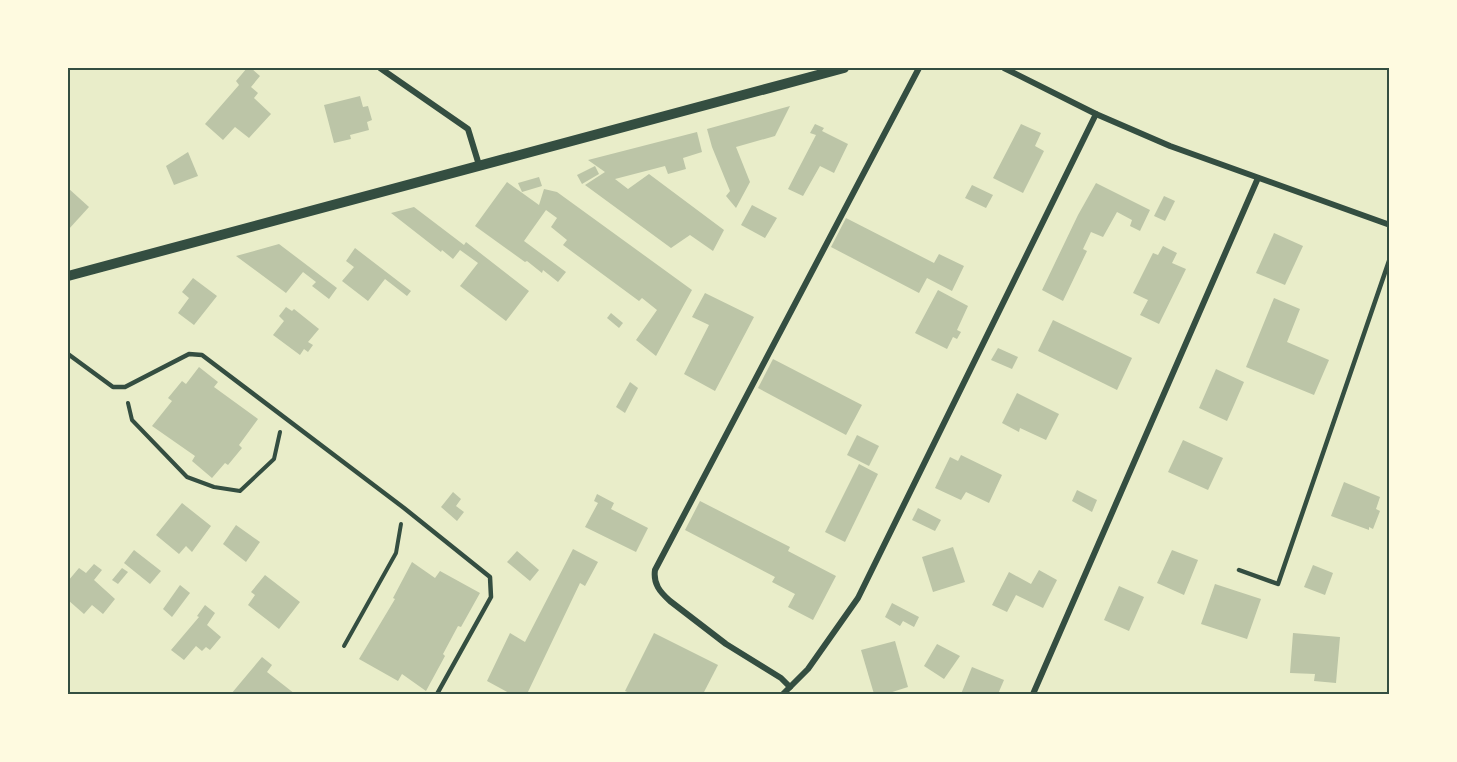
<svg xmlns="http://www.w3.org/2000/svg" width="1457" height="762" font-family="'Roboto Serif',serif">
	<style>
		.building { fill: #bcc5a7 }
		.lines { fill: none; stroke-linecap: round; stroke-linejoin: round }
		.path { stroke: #344e41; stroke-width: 4 }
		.service { stroke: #344e41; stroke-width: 4.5 }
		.minor { stroke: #344e41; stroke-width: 6 }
		.tertiary { stroke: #344e41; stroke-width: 10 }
		.neatline { fill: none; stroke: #344e41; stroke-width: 2 }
	</style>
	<rect width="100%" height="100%" fill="#e9edc9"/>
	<g class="building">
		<polygon points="247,68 251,68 260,76 251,87 258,93 254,98 271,114 249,138 235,127 223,140 205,124 239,85 236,81"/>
		<polygon points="360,96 363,107 368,106 372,120 367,122 369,130 350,135 351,139 334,143 324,105"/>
		<polygon points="790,106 775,136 736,147 750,182 736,208 726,196 730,191 712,147 707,129"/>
		<polygon points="815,124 824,128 822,131 848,144 834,173 820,166 803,196 788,189 816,135 810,133"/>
		<polygon points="1021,124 1041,133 1035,146 1044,151 1023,193 993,178"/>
		<polygon points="697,132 702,152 683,158 686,169 668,174 665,166 615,179 628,189 649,174 724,230 713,251 690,235 671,248 585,185 605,172 588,160"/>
		<polygon points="188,152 198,176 174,185 166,166"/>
		<polygon points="595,166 599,174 582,184 577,175"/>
		<polygon points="539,177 542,186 522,192 518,183"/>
		<polygon points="507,182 539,205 544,189 557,192 692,290 656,356 636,340 657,310 642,298 639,301 563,245 567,240 551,227 557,218 546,210 524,241 566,272 558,282 543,270 542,273 527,261 525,262 475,226"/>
		<polygon points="1096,183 1150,210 1140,231 1130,226 1132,220 1117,212 1103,237 1091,232 1083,249 1087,251 1063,301 1042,290 1078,215"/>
		<polygon points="972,185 993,195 986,208 965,198"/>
		<polygon points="68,188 89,207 68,230"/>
		<polygon points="1164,196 1175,201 1165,221 1154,216"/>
		<polygon points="752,205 777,218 765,238 741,225"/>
		<polygon points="414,207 464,245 466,242 529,291 506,321 460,286 478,263 460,250 453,259 442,250 441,252 391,213"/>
		<polygon points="846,218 934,263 939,254 964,266 952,291 927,278 919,293 831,247"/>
		<polygon points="1274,233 1303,246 1285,285 1256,273"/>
		<polygon points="279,244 337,288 329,299 312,286 316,282 303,272 286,293 236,256"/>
		<polygon points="1163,246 1177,253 1172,263 1186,269 1159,324 1140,315 1148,300 1133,293 1153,253 1158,255"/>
		<polygon points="355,248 411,291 407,296 385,279 368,301 342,281 354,267 346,261"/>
		<polygon points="193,278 217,296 194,325 178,313 189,298 182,292"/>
		<polygon points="938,290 968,306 957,330 961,332 957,339 953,337 947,349 915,333"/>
		<polygon points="705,293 754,317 715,391 684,374 709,325 692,317"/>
		<polygon points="1274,298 1300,309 1287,342 1329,360 1314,395 1246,367"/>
		<polygon points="286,307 292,311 294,309 319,329 308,342 313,345 308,352 304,349 300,355 273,335 284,321 279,316"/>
		<polygon points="611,313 623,323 619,328 607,318"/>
		<polygon points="1053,320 1132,358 1117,390 1038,351"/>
		<polygon points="998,348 1018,357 1012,369 991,360"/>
		<polygon points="773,359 862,405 846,435 758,388"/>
		<polygon points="199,367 218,382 214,387 258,419 239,445 242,448 228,465 225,463 212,478 192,461 195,456 152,426 172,401 168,398 182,381 186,384"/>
		<polygon points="1216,369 1244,382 1227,421 1199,408"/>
		<polygon points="630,382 638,388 625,413 616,407"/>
		<polygon points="1017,393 1059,414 1046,440 1020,428 1019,432 1002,423"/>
		<polygon points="857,435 879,446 869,466 847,455"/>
		<polygon points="1183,440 1223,458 1208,490 1168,472"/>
		<polygon points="961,455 1002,475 989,503 966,492 961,500 935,488 950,457 958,461"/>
		<polygon points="859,464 878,474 845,542 825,532"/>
		<polygon points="1344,482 1380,497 1376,509 1380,511 1373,529 1369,527 1369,530 1331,516"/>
		<polygon points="1077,490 1097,500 1092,512 1072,501"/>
		<polygon points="453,492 461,499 456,506 464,512 457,521 441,507"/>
		<polygon points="597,494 614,503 611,509 648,528 636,552 585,527 598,503 594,501"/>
		<polygon points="700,501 790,547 788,551 836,576 813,620 788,607 795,594 772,582 775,577 685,530"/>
		<polygon points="182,503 211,526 192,552 186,546 179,554 156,535"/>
		<polygon points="918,508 941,520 935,531 912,520"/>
		<polygon points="236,525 260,542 246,562 223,544"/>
		<polygon points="953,547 965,582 933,592 922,557"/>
		<polygon points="573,549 598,562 585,586 580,583 527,694 511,694 487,681 510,633 525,642"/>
		<polygon points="134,550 161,571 150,584 124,563"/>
		<polygon points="1172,550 1198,560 1184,595 1157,583"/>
		<polygon points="517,551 539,570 530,581 507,562"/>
		<polygon points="412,562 435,578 440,571 480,593 461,627 458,626 443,654 445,656 426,691 402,674 398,681 359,659 395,599 393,598"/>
		<polygon points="94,564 102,570 94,580 115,599 103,614 92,605 84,614 68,600 68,581 79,568 86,573"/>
		<polygon points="1313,565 1333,573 1325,595 1304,587"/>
		<polygon points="122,568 128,572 118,584 112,580"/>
		<polygon points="1039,570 1057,580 1043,608 1016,595 1007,612 992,605 1009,572 1031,584"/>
		<polygon points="265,575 300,602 279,629 248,605 255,595 251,592"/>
		<polygon points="1215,584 1261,599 1247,639 1201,624"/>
		<polygon points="180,585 190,593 172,617 163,609"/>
		<polygon points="1119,586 1144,597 1129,631 1104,620"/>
		<polygon points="892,603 919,617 914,627 903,621 900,626 885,617"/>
		<polygon points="205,605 215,613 207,625 221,637 210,650 206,647 202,651 196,646 184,660 171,650 199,617 197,616"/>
		<polygon points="654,633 718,665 703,694 632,694 625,691"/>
		<polygon points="1293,633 1340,637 1336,683 1314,681 1315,674 1290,673"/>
		<polygon points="895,641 908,687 886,694 874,694 861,650"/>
		<polygon points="937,644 960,656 944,679 924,666"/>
		<polygon points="262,657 272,665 267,672 295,694 231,694"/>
		<polygon points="972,667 1004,680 998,694 961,694"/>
	</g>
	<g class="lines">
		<g class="path">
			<polyline points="128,403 132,420 187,477 214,487 240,491 274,459 280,432"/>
			<polyline points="344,646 396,553 401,524"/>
		</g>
		<g class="service">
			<polyline points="68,354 113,387 125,387 189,354 202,355 404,508 490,577 491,597 437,694"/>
			<polyline points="1239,570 1278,584 1390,258"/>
		</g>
		<g class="minor">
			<polyline points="380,68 468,129 479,165"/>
			<polyline points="1004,68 1096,114 1170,146 1390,225"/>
			<path d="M790,687L781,678L726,644L670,601C660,592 653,584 655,570L919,68"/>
			<polyline points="783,694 808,669 858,598 1096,114"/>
			<polyline points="1033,694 1258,178"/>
		</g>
		<polyline class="tertiary" points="68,276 844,68"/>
	</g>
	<rect width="1457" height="762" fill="none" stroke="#fefae0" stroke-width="138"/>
	<rect x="69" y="69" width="1319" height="624" class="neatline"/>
</svg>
